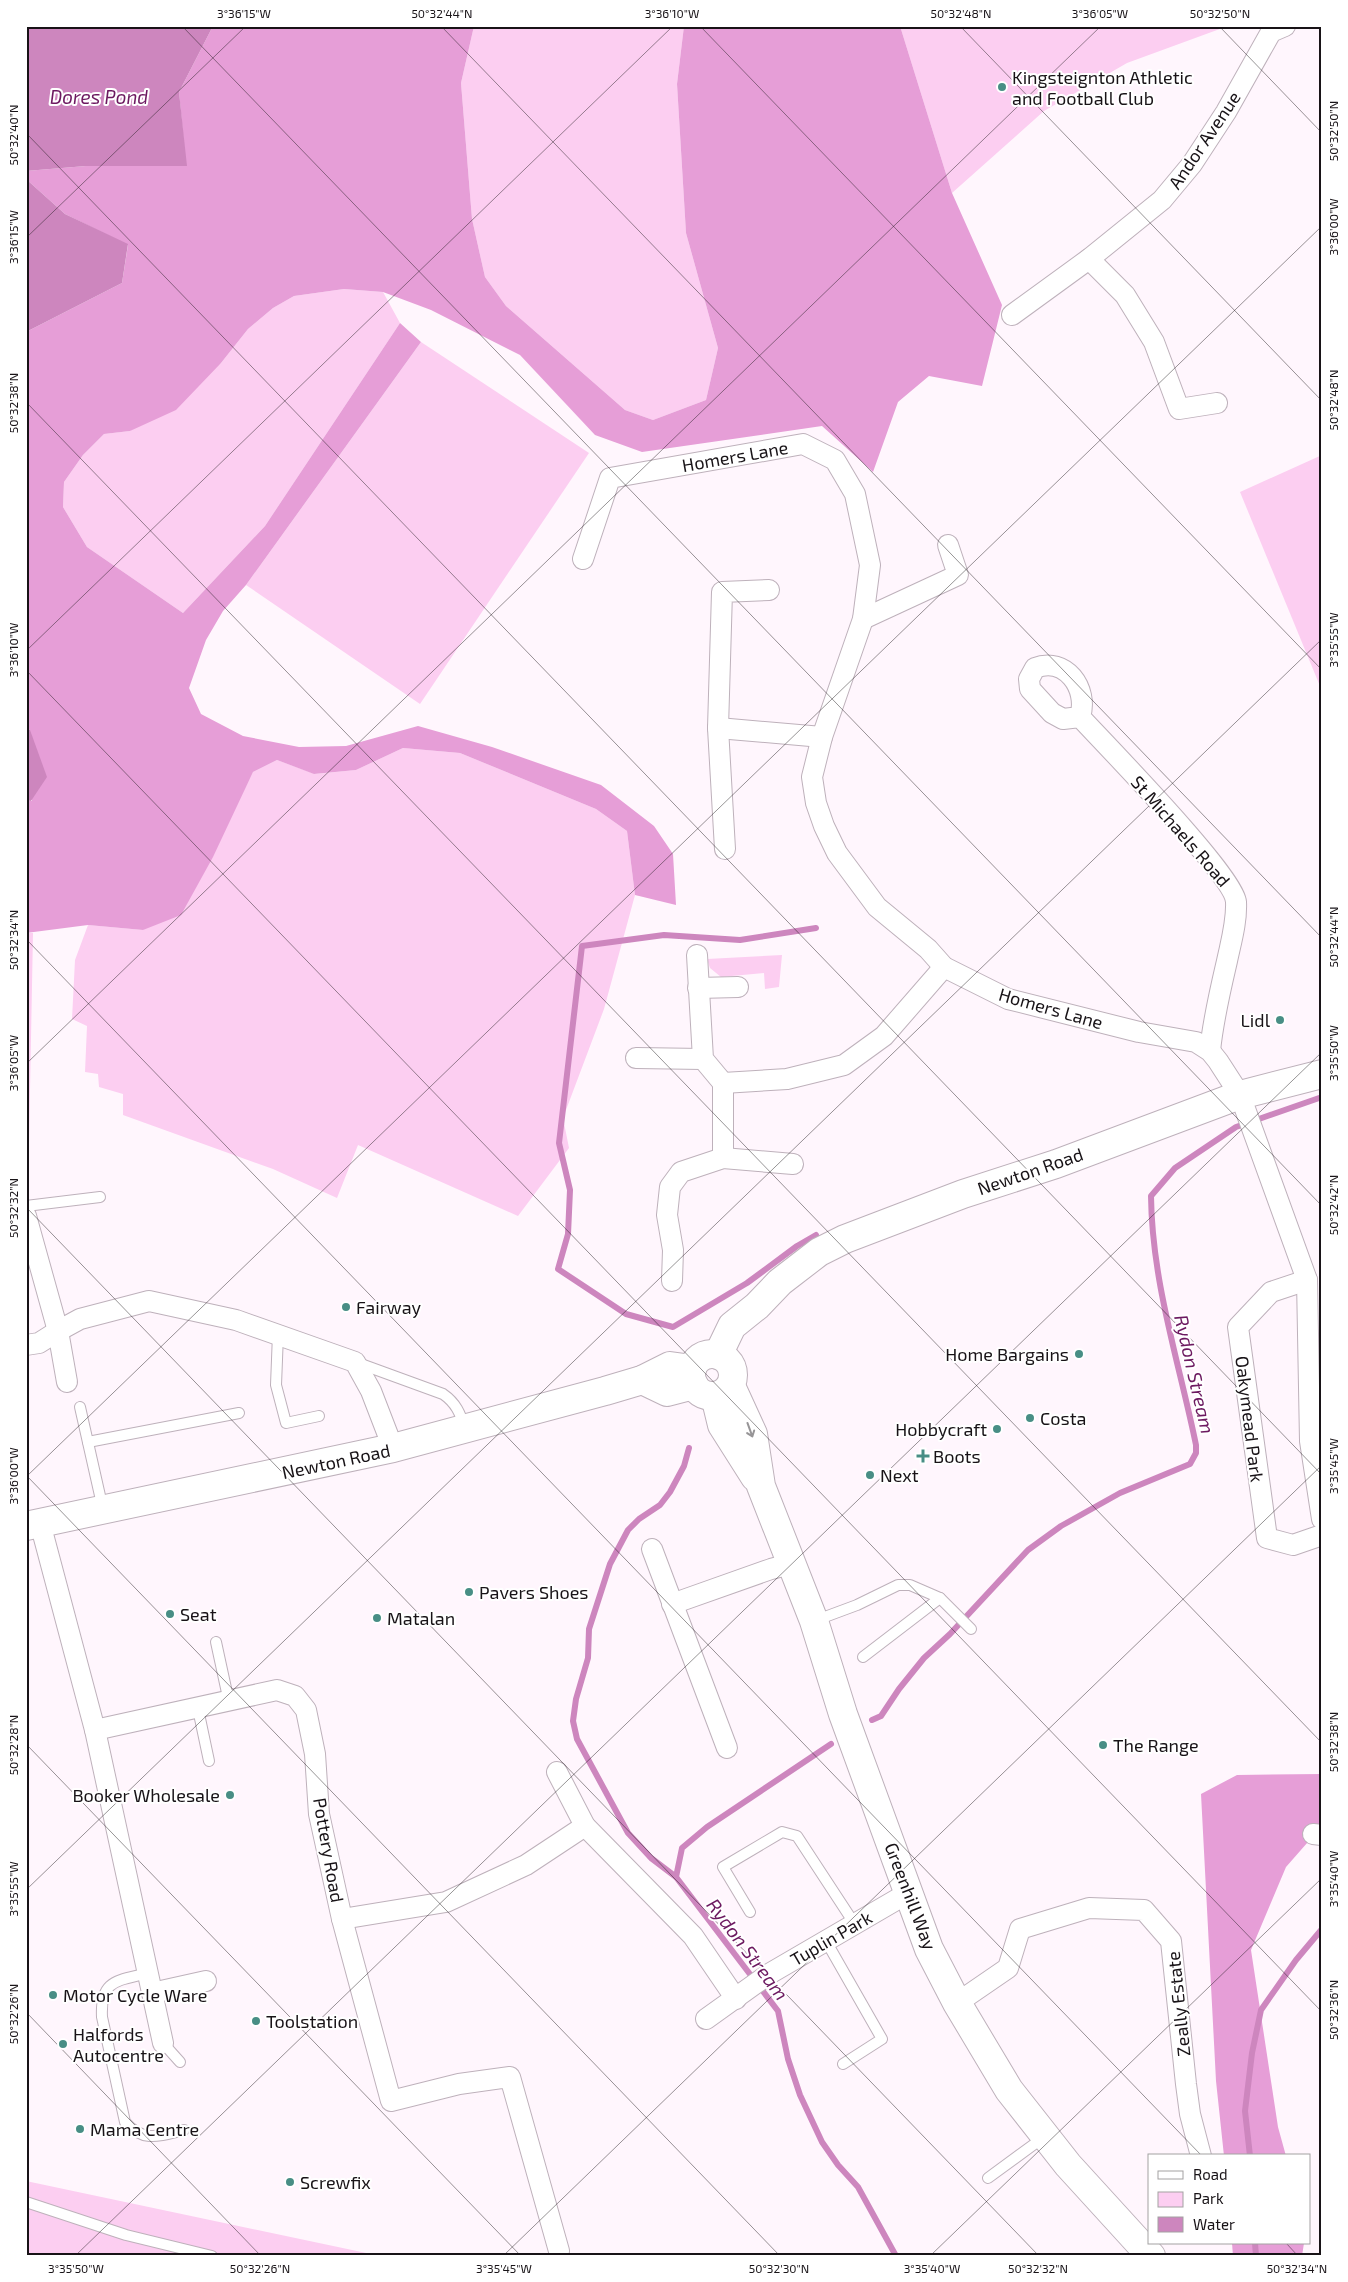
<svg xmlns="http://www.w3.org/2000/svg" width="1348" height="2282" font-family="'Exo 2',sans-serif">
	<style>
		.green { fill: #fccef1 }
		.forest { fill: #e69ed7 }
		.water { fill: #cd86be }
		.lines { fill: none; stroke-linecap: round; stroke-linejoin: round }
		.stream { stroke: #cd86be; stroke-width: 6 }
		.service-casing { stroke: #beb1bb; stroke-width: 12 }
		.minor-casing { stroke: #beb1bb; stroke-width: 22 }
		.secondary-casing { stroke: #beb1bb; stroke-width: 30 }
		.primary-casing { stroke: #beb1bb; stroke-width: 30 }
		.service { stroke: #fff; stroke-width: 10 }
		.minor { stroke: #fff; stroke-width: 20 }
		.secondary { stroke: #fff; stroke-width: 28 }
		.primary { stroke: #fff; stroke-width: 28 }
		.oneway { stroke: #979597 }
		.ticks { fill: none; stroke: #181317; stroke-width: 1; stroke-opacity: 0.45 }
		.poi-dot { fill: #488e85; stroke: #fff; stroke-width: 2 }
		.labels { text-anchor: middle; dominant-baseline: central; stroke-width: 4; stroke-linejoin: round; paint-order: stroke }
		.poi-label { font-size: 18px; fill: #181317; stroke: #fff; text-anchor: start }
		.street-label { font-size: 18px; fill: #181317; stroke: #fff }
		.water-label { font-size: 19px; font-style: italic; fill: #6c1960; stroke: #fff }
		.neatline { fill: none; stroke: #181317; stroke-width: 2 }
		.ticks-label { font-size: 12px; text-anchor: middle; fill: #181317 }
	</style>
	<rect width="100%" height="100%" fill="#fff6fd"/>
	<g class="green">
		<polygon points="474,26 684,26 677,84 686,233 718,348 706,400 653,420 625,410 506,306 485,277 472,219 461,83"/>
		<polygon points="900,26 1228,26 1127,63 1044,111 952,193"/>
		<polygon points="344,289 383,292 400,323 265,526 183,613 87,547 63,507 64,482 83,455 104,434 130,431 221,363 248,329 273,308 294,296"/>
		<polygon points="421,342 589,453 420,704 246,585"/>
		<polygon points="1322,455 1322,691 1240,492"/>
		<polygon points="403,748 460,753 596,809 627,831 635,895 604,1009 563,1118 569,1148 518,1216 358,1145 337,1198 273,1169 123,1115 123,1094 99,1087 98,1074 85,1072 87,1026 72,1019 75,960 88,925 143,930 237,803 253,772 277,760 315,774 356,770"/>
		<polygon points="26,933 33,933 29,1143 26,1143"/>
		<polygon points="782,955 779,987 765,989 764,973 721,977 710,968 707,959"/>
		<polygon points="26,2181 371,2254 374,2256 26,2256"/>
	</g>
	<g class="forest">
		<polygon points="213,26 474,26 461,83 472,219 485,277 506,306 625,410 653,420 706,400 718,348 686,233 677,84 684,26 900,26 952,193 1002,305 982,386 929,376 898,402 873,472 822,426 642,452 595,435 520,355 431,310 383,292 344,289 294,296 273,308 248,329 221,363 176,410 130,431 104,434 83,455 64,482 63,507 87,547 183,613 265,526 400,323 421,342 246,585 223,611 206,640 189,688 201,714 243,736 299,747 346,746 418,726 492,747 601,785 654,826 673,854 676,905 635,895 627,831 596,809 460,753 403,748 356,770 314,774 277,760 253,772 213,857 181,915 143,930 88,925 26,933 26,800 32,801 30,730 26,727 26,332 122,283 128,245 65,214 26,179 26,171 86,166 186,166 179,92"/>
		<polygon points="1322,1774 1322,1826 1286,1867 1251,1950 1278,2127 1286,2156 1224,2156 1216,2081 1201,1794 1237,1775"/>
		<polygon points="1232,2243 1304,2243 1302,2256 1233,2256"/>
	</g>
	<g class="water">
		<polygon points="26,26 213,26 179,92 187,166 86,166 26,171"/>
		<polygon points="26,179 65,214 128,244 122,283 26,332"/>
		<polygon points="26,727 30,730 47,777 31,801 26,800"/>
	</g>
	<g class="lines">
		<g class="stream">
			<polyline points="816,1235 797,1246 747,1283 673,1327 626,1314 558,1269 568,1234 570,1190 559,1143 582,946 664,935 740,940 816,928"/>
			<path d="M872,1720L881,1716L899,1689L924,1658L950,1634L1028,1550L1061,1526L1120,1493L1190,1464L1196,1453V1445C1179,1362 1152,1282 1151,1196L1175,1168L1236,1127L1322,1097"/>
			<polyline points="831,1744 707,1827 682,1848 676,1877 778,2011 788,2059 800,2095 822,2142 838,2165 858,2187 896,2256"/>
			<polyline points="676,1877 651,1858 628,1833 577,1739 573,1721 576,1699 588,1658 589,1629 610,1564 628,1530 639,1519 660,1505 670,1492 684,1466 689,1448"/>
			<polyline points="1250,2156 1245,2111 1252,2053 1261,2010 1296,1960 1322,1929"/>
			<polyline points="1255,2243 1256,2256"/>
		</g>
		<defs>
			<g id="service">
				<polyline points="26,1206 100,1197"/>
				<polyline points="278,1334 276,1385 286,1423 319,1416"/>
				<path d="M358,1363L443,1394C456,1403 460,1413 465,1428"/>
				<polyline points="80,1407 103,1509"/>
				<polyline points="88,1442 239,1413"/>
				<polyline points="814,1621 857,1605 898,1585 910,1585 940,1598 971,1629"/>
				<polyline points="216,1642 229,1702"/>
				<polyline points="863,1657 940,1598"/>
				<polyline points="198,1709 209,1761"/>
				<polyline points="750,1912 723,1867 782,1832 797,1836 854,1923"/>
				<polyline points="826,1941 882,2039 843,2064"/>
				<path d="M148,1973C118,1981 100,1979 102,2017L125,2122C143,2143 160,2136 184,2130"/>
				<polyline points="163,2043 180,2062"/>
				<polyline points="988,2178 1044,2137"/>
				<polyline points="26,2202 126,2235 212,2256"/>
			</g>
			<g id="minor">
				<polyline points="1089,259 1125,295 1154,342 1179,409 1217,403"/>
				<polyline points="1012,315 1089,259 1162,200 1192,164 1226,112 1271,32 1285,26"/>
				<polyline points="583,559 610,478 803,444 835,460 855,494 870,565 863,619 822,737 812,777 816,803 824,826 837,853 877,907 928,949 944,967 1008,999 1139,1032 1196,1042 1210,1051 1218,1061 1240,1095 1307,1280 1310,1441 1322,1519"/>
				<polyline points="863,619 958,575 948,545"/>
				<path d="M1080,717C1089,688 1065,656 1035,668L1029,679L1030,689L1052,713L1063,719L1080,717C1104,743 1235,877 1236,902C1237,922 1231,942 1227,961C1220,991 1213,1020 1210,1051"/>
				<polyline points="718,728 822,737"/>
				<polyline points="725,849 718,728 722,592 769,590"/>
				<polyline points="697,955 703,1059 723,1083 723,1158"/>
				<polyline points="698,988 738,987"/>
				<polyline points="636,1058 703,1059"/>
				<polyline points="723,1083 787,1079 844,1065 884,1036 944,967"/>
				<polyline points="26,1216 58,1331 80,1319 149,1301 236,1320 355,1362 371,1391 393,1448"/>
				<polyline points="1307,1280 1271,1292 1238,1327 1267,1538 1293,1545 1322,1535"/>
				<polyline points="672,1281 673,1250 667,1215 670,1187 681,1172 723,1158 793,1164"/>
				<polyline points="26,1345 39,1343 58,1331 67,1382"/>
				<polyline points="40,1523 95,1730 163,2043"/>
				<polyline points="652,1549 727,1748"/>
				<polyline points="672,1604 771,1569 790,1564"/>
				<polyline points="95,1730 277,1690 295,1696 306,1710 315,1754 319,1814 342,1919 446,1902 526,1865 585,1826"/>
				<polyline points="557,1772 585,1826 693,1936 736,1999"/>
				<polyline points="1313,1834 1322,1835"/>
				<polyline points="342,1919 391,2101 459,2084 510,2077 559,2251"/>
				<polyline points="152,1993 206,1981"/>
				<polyline points="957,2003 1008,1968 1020,1929 1089,1908 1144,1910 1171,1941 1186,2084 1190,2114 1201,2156"/>
				<polyline points="706,2019 769,1974 908,1893"/>
			</g>
			<polyline id="secondary" points="718,1355 732,1326 757,1306 780,1282 819,1252 845,1239 963,1194 1056,1164 1240,1095 1322,1074"/>
			<g id="primary">
				<circle cx="712" cy="1375" r="21"/>
				<polyline points="642,1380 667,1392 694,1385"/>
				<polyline points="731,1386 753,1434 761,1486 814,1621 843,1714 929,1949 957,2003 1009,2090 1068,2165 1151,2256"/>
				<polyline points="715,1396 722,1425 755,1477"/>
				<polyline points="26,1526 393,1448 605,1391 642,1380 670,1366 692,1369"/>
			</g>
		</defs>
		<use href="#service" class="service-casing"/>
		<use href="#minor" class="minor-casing"/>
		<use href="#secondary" class="secondary-casing"/>
		<use href="#primary" class="primary-casing"/>
		<use href="#service" class="service"/>
		<use href="#minor" class="minor"/>
		<use href="#secondary" class="secondary"/>
		<use href="#primary" class="primary"/>
	</g>
	<defs><path id="oneway-shaft" d="M-6 0H5M1.5-3L5.5 0L1.5 3" fill="none" stroke-width="1.6" stroke-linecap="round" stroke-linejoin="round" transform="scale(1.25)"/></defs>
	<use class="oneway" href="#oneway-shaft" transform="translate(750 1430) rotate(70)"/>
	<path class="ticks" d="M182,26L1322,1206M441,26L1322,938M700,26L1322,670M960,26L1322,401M1219,26L1322,133M26,133L1322,1475M26,238L246,26M26,402L1322,1743M26,651L673,26M26,670L1322,2012M26,939L1202,2156M26,1064L1101,26M26,1207L1039,2256M26,1475L780,2256M26,1477L1322,226M26,1744L521,2256M26,1890L1322,639M26,2012L261,2256M1286,2243L1298,2256M75,2256L1322,1052M503,2256L1322,1465M930,2256L1322,1878"/>
	<g class="poi-dot">
		<circle cx="1002" cy="87" r="5"/>
		<circle cx="1280" cy="1020" r="5"/>
		<circle cx="346" cy="1307" r="5"/>
		<circle cx="1079" cy="1354" r="5"/>
		<circle cx="1030" cy="1418" r="5"/>
		<circle cx="997" cy="1429" r="5"/>
		<path d="M920.5 1448.5h5v5h5v5h-5v5h-5v-5h-5v-5h5z"/>
		<circle cx="870" cy="1475" r="5"/>
		<circle cx="469" cy="1592" r="5"/>
		<circle cx="170" cy="1614" r="5"/>
		<circle cx="377" cy="1618" r="5"/>
		<circle cx="1103" cy="1745" r="5"/>
		<circle cx="230" cy="1795" r="5"/>
		<circle cx="53" cy="1995" r="5"/>
		<circle cx="256" cy="2021" r="5"/>
		<circle cx="63" cy="2044" r="5"/>
		<circle cx="80" cy="2129" r="5"/>
		<circle cx="290" cy="2182" r="5"/>
	</g>
	<g class="labels">
		<g class="poi-label">
			<text x="1012" y="77">Kingsteignton Athletic<tspan x="1012" dy="21">and Football Club</tspan></text>
			<text x="1270" y="1020" text-anchor="end">Lidl</text>
			<text x="356" y="1307">Fairway</text>
			<text x="1069" y="1354" text-anchor="end">Home Bargains</text>
			<text x="1040" y="1418">Costa</text>
			<text x="987" y="1429" text-anchor="end">Hobbycraft</text>
			<text x="933" y="1456">Boots</text>
			<text x="880" y="1475">Next</text>
			<text x="479" y="1592">Pavers Shoes</text>
			<text x="180" y="1614">Seat</text>
			<text x="387" y="1618">Matalan</text>
			<text x="1113" y="1745">The Range</text>
			<text x="220" y="1795" text-anchor="end">Booker Wholesale</text>
			<text x="63" y="1995">Motor Cycle Ware</text>
			<text x="266" y="2021">Toolstation</text>
			<text x="73" y="2034">Halfords<tspan x="73" dy="21">Autocentre</tspan></text>
			<text x="90" y="2129">Mama Centre</text>
			<text x="300" y="2182">Screwfix</text>
		</g>
		<g class="street-label">
			<text transform="translate(1204 140) rotate(-56)">Andor Avenue</text>
			<text transform="translate(735 456) rotate(-10)">Homers Lane</text>
			<text transform="translate(1181 831) rotate(49)">St Michaels Road</text>
			<text transform="translate(1051 1008) rotate(16)">Homers Lane</text>
			<text transform="translate(1030 1171) rotate(-19)">Newton Road</text>
			<text transform="translate(1250 1419) rotate(83)">Oakymead Park</text>
			<text transform="translate(336 1461) rotate(-12)">Newton Road</text>
			<text transform="translate(329 1850) rotate(80)">Pottery Road</text>
			<text transform="translate(911 1896) rotate(69)">Greenhill Way</text>
			<text transform="translate(831 1938) rotate(-30)">Tuplin Park</text>
			<text transform="translate(1178 2004) rotate(-96)">Zeally Estate</text>
		</g>
		<g class="water-label">
			<text x="99" y="96">Dores Pond</text>
			<text transform="translate(1195 1374) rotate(77)">Rydon Stream</text>
			<text transform="translate(748 1949) rotate(53)">Rydon Stream</text>
		</g>
	</g>
	<rect width="1348" height="2282" fill="none" stroke="#ffffff" stroke-width="55"/>
	<rect x="1148" y="2154" width="162" height="90" fill="#ffffff" stroke="#a3a1a2"/>
	<rect x="1158" y="2171" width="25" height="8" fill="#ffffff" stroke="#a3a1a2"/>
	<text x="1193" y="2180" font-size="15" fill="#181317">Road</text>
	<rect x="1158" y="2192" width="25" height="15" fill="#fccef1" stroke="#a3a1a2"/>
	<text x="1193" y="2204" font-size="15" fill="#181317">Park</text>
	<rect x="1158" y="2217" width="25" height="15" fill="#cd86be" stroke="#a3a1a2"/>
	<text x="1193" y="2230" font-size="15" fill="#181317">Water</text>
	<rect x="28" y="28" width="1292" height="2226" class="neatline"/>
	<g class="ticks-label">
		<text x="244" y="18">3°36'15"W</text>
		<text x="442" y="18">50°32'44"N</text>
		<text x="672" y="18">3°36'10"W</text>
		<text x="961" y="18">50°32'48"N</text>
		<text x="1100" y="18">3°36'05"W</text>
		<text x="1220" y="18">50°32'50"N</text>
		<text transform="translate(1334 131) rotate(-90)" y="4">50°32'50"N</text>
		<text transform="translate(14 135) rotate(-90)" y="4">50°32'40"N</text>
		<text transform="translate(1334 227) rotate(-90)" y="4">3°36'00"W</text>
		<text transform="translate(14 237) rotate(-90)" y="4">3°36'15"W</text>
		<text transform="translate(1334 400) rotate(-90)" y="4">50°32'48"N</text>
		<text transform="translate(14 403) rotate(-90)" y="4">50°32'38"N</text>
		<text transform="translate(1334 640) rotate(-90)" y="4">3°35'55"W</text>
		<text transform="translate(14 650) rotate(-90)" y="4">3°36'10"W</text>
		<text transform="translate(1334 937) rotate(-90)" y="4">50°32'44"N</text>
		<text transform="translate(14 940) rotate(-90)" y="4">50°32'34"N</text>
		<text transform="translate(1334 1053) rotate(-90)" y="4">3°35'50"W</text>
		<text transform="translate(14 1063) rotate(-90)" y="4">3°36'05"W</text>
		<text transform="translate(1334 1205) rotate(-90)" y="4">50°32'42"N</text>
		<text transform="translate(14 1208) rotate(-90)" y="4">50°32'32"N</text>
		<text transform="translate(1334 1466) rotate(-90)" y="4">3°35'45"W</text>
		<text transform="translate(14 1476) rotate(-90)" y="4">3°36'00"W</text>
		<text transform="translate(1334 1742) rotate(-90)" y="4">50°32'38"N</text>
		<text transform="translate(14 1745) rotate(-90)" y="4">50°32'28"N</text>
		<text transform="translate(1334 1879) rotate(-90)" y="4">3°35'40"W</text>
		<text transform="translate(14 1889) rotate(-90)" y="4">3°35'55"W</text>
		<text transform="translate(1334 2010) rotate(-90)" y="4">50°32'36"N</text>
		<text transform="translate(14 2014) rotate(-90)" y="4">50°32'26"N</text>
		<text x="76" y="2273">3°35'50"W</text>
		<text x="260" y="2273">50°32'26"N</text>
		<text x="504" y="2273">3°35'45"W</text>
		<text x="779" y="2273">50°32'30"N</text>
		<text x="932" y="2273">3°35'40"W</text>
		<text x="1038" y="2273">50°32'32"N</text>
		<text x="1297" y="2273">50°32'34"N</text>
	</g>
</svg>
